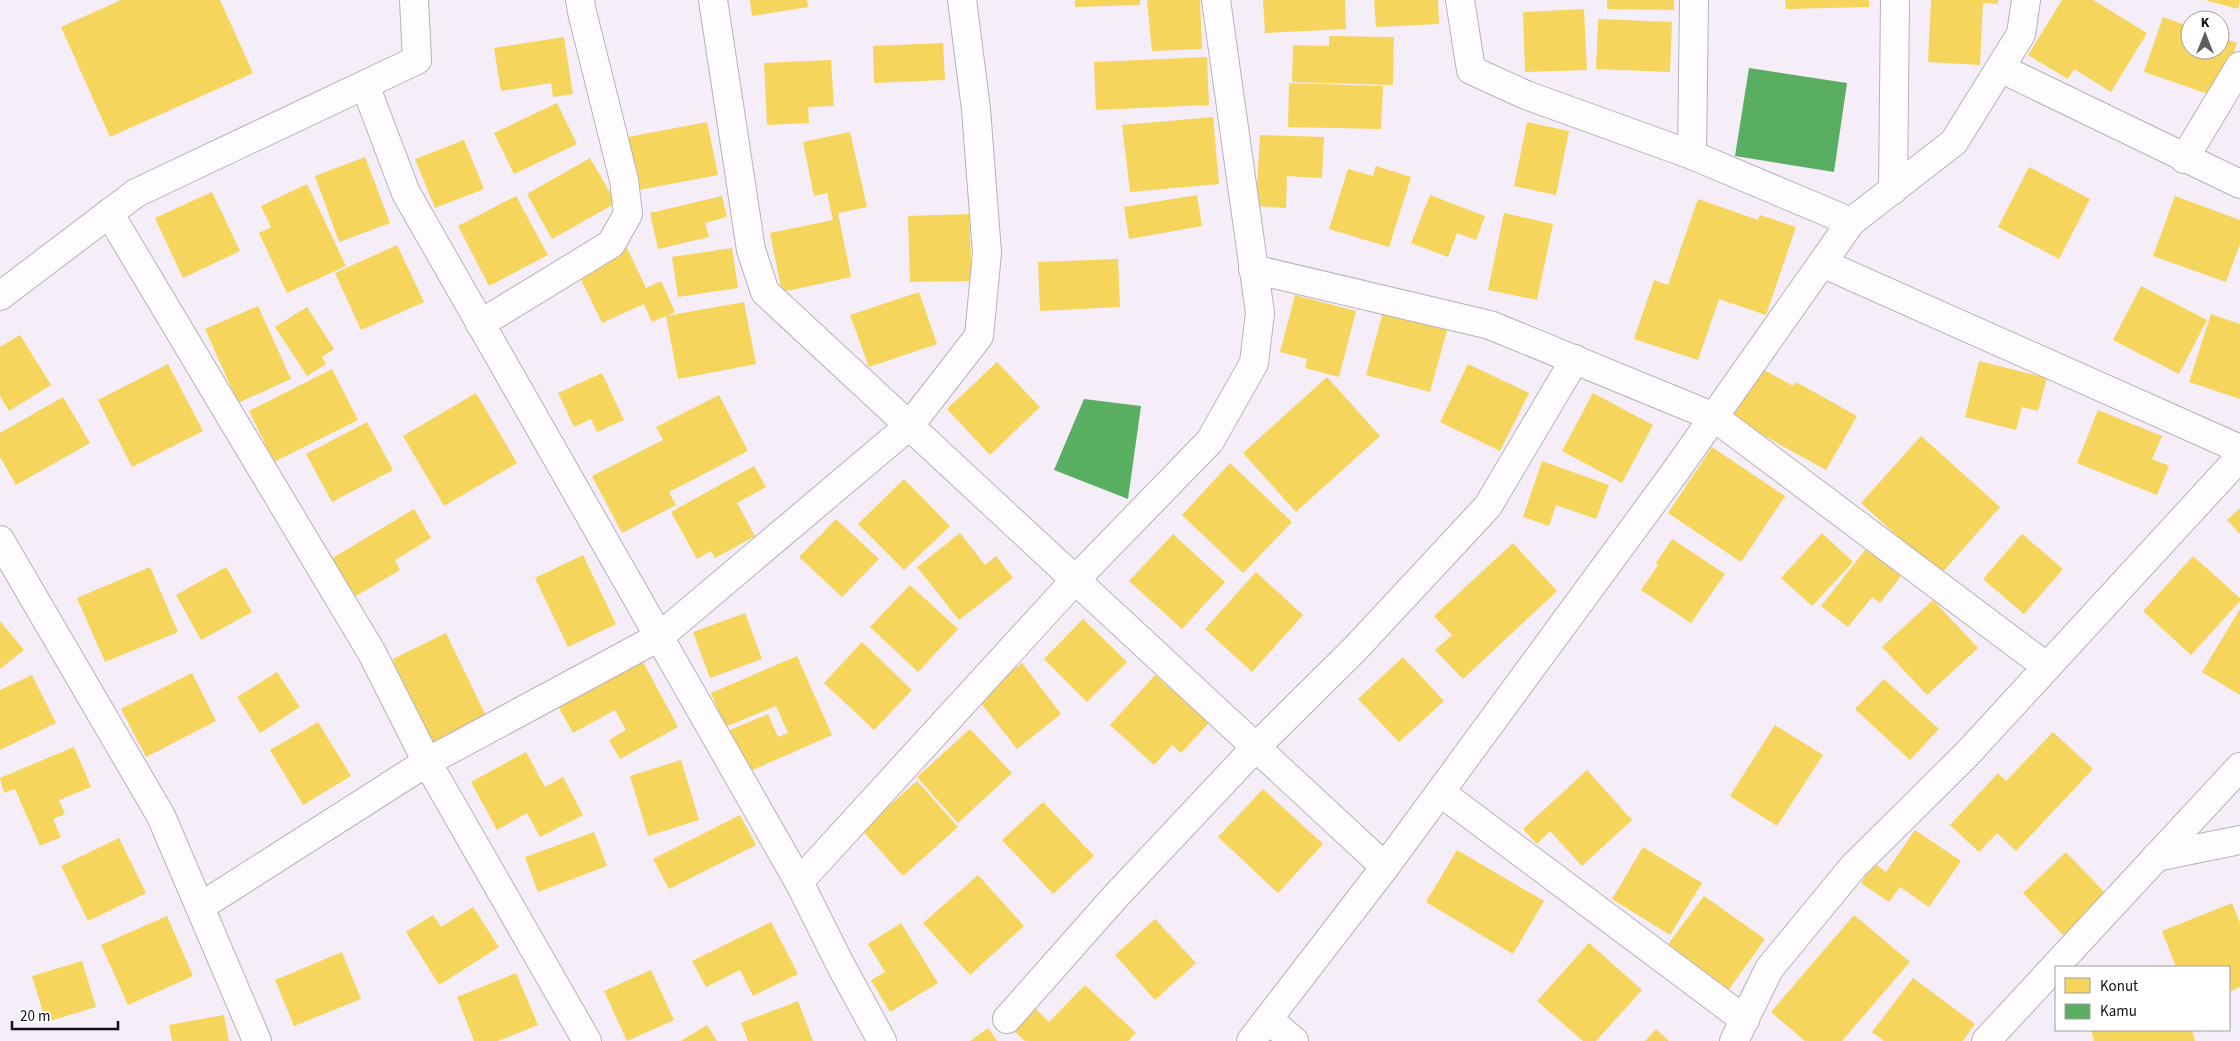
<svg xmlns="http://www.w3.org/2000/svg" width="2240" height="1041" font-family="'Source Sans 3',sans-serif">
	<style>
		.homes { fill: #f6d55c }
		.public { fill: #5aae61 }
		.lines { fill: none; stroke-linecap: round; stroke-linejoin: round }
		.minor-casing { stroke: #b7b2b9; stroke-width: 30 }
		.minor { stroke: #fefcfe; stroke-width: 28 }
	</style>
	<rect width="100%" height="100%" fill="#f5edf8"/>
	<g class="homes">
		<polygon points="121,0 220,0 253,73 110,137 61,27"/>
		<polygon points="750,0 807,0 808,7 752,16"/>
		<polygon points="1075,0 1140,0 1140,5 1075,7"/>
		<polygon points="1147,0 1200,0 1202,49 1152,51"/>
		<polygon points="1263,0 1345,0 1346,29 1265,33"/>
		<polygon points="1374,0 1438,0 1439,24 1376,27"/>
		<polygon points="1607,0 1674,0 1674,10 1607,9"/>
		<polygon points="1785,0 1869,0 1869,7 1786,9"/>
		<polygon points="1931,0 1998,0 1998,4 1983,3 1980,65 1928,62"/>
		<polygon points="2062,0 2093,0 2147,33 2111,92 2074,69 2068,79 2028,55"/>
		<polygon points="2205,0 2240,0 2238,9"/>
		<polygon points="1584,9 1587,70 1525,72 1523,12"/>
		<polygon points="2163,17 2190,27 2190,50 2220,50 2220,37 2237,43 2217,97 2144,72"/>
		<polygon points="1598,19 1672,22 1670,72 1596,69"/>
		<polygon points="1329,36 1394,37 1393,85 1292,82 1293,45 1329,46"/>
		<polygon points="564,37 573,94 553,97 551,83 501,91 494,48"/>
		<polygon points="943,43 945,80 874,83 873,46"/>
		<polygon points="1207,57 1209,105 1096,110 1094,62"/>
		<polygon points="831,60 834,106 808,107 809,123 767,125 764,63"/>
		<polygon points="1289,83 1383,86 1381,129 1288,127"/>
		<polygon points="557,103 577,144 514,174 494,133"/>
		<polygon points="1213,117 1219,184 1130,192 1122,125"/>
		<polygon points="707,122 718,175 639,190 628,137"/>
		<polygon points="1527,122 1569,131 1556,195 1514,186"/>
		<polygon points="850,132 867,207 838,213 851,277 782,292 770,233 833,220 827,193 814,196 803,142"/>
		<polygon points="1260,135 1324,137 1322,178 1287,176 1286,208 1256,206"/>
		<polygon points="464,140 484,189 435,208 415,159"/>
		<polygon points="365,157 390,223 339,242 315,176"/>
		<polygon points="590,158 616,203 552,239 527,194"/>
		<polygon points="1376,166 1411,177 1389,247 1329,229 1348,169 1373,176"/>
		<polygon points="2029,167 2090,199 2059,259 1998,227"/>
		<polygon points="307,184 346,266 287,293 259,233 271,227 261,206"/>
		<polygon points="212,192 240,251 183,278 155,218"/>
		<polygon points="1197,195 1202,226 1129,239 1124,207"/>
		<polygon points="1430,195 1485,216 1476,240 1457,233 1448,257 1411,243"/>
		<polygon points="516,196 548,255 489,286 458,226"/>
		<polygon points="722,196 727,217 705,223 709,237 658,249 650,213"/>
		<polygon points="2175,196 2240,220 2240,244 2226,282 2153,256"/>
		<polygon points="1698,199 1758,220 1760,215 1796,227 1766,315 1719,299 1698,360 1634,339 1654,280 1668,285"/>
		<polygon points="1504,213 1553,224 1537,300 1488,290"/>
		<polygon points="969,214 972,281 910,282 908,216"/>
		<polygon points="397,245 424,302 361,330 335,273"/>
		<polygon points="626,246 646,288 661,281 675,312 652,322 644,304 602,323 576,269"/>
		<polygon points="732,248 738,288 678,297 672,257"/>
		<polygon points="1118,259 1120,307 1040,311 1038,262"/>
		<polygon points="2141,286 2207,320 2179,374 2113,340"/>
		<polygon points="919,292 937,344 869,367 850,315"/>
		<polygon points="1295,295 1356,311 1339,377 1305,368 1307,359 1280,352"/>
		<polygon points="744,302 756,364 678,379 666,316"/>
		<polygon points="258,306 291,379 238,403 205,329"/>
		<polygon points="307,307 334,349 322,357 326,364 307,376 275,327"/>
		<polygon points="1383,312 1447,330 1430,392 1366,375"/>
		<polygon points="2211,314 2240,324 2240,399 2189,382"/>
		<polygon points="20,335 51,385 9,411 0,396 0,347"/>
		<polygon points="1979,361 2047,378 2038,411 2022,407 2016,430 1965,417"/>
		<polygon points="997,362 1040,407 990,455 947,409"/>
		<polygon points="168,364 203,431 132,467 98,400"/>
		<polygon points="1468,364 1529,393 1500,451 1440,422"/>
		<polygon points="1754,364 1793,386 1796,382 1857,416 1826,470 1725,414"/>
		<polygon points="332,369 358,420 274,462 249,411"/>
		<polygon points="602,373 624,420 597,432 591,419 574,427 558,393"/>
		<polygon points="1327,377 1380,436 1296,512 1243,453"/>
		<polygon points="476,393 517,463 444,506 403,436"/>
		<polygon points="1593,393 1653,425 1622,483 1562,451"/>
		<polygon points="719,395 748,451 669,492 676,505 622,533 592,476 663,440 656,427"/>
		<polygon points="63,397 90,443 16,485 0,457 0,433"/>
		<polygon points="2098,410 2162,436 2152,459 2169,466 2157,495 2077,463"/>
		<polygon points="367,422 393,470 332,502 306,454"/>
		<polygon points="1921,436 2000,507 1940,575 1861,503"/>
		<polygon points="1712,447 1785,496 1741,562 1668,513"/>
		<polygon points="1542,461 1609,485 1596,519 1556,505 1549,526 1523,517"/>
		<polygon points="1230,463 1292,522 1243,573 1182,515"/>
		<polygon points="754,466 766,487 737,503 755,536 715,558 711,551 697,559 671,512"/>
		<polygon points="904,479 950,526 904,570 858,524"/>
		<polygon points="2240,508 2240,534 2227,520"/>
		<polygon points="414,509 431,538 395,560 400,570 349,600 326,562"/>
		<polygon points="836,519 879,559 842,597 799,557"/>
		<polygon points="960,533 985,565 996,556 1013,578 959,620 917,567"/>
		<polygon points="1822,533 1853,562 1812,606 1781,578"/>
		<polygon points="1173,534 1225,582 1182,629 1129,581"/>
		<polygon points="2022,534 2063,569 2024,614 1983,579"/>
		<polygon points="1672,539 1725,574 1691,623 1641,590 1658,565 1656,563"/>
		<polygon points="1513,543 1557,591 1463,679 1435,650 1452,635 1434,616"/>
		<polygon points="1866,549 1901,576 1880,603 1872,597 1848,627 1821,606"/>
		<polygon points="583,555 616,624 568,647 535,578"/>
		<polygon points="2193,556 2240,598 2240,601 2191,655 2143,611"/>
		<polygon points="150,567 178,632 105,662 77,598"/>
		<polygon points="226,567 252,612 201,640 176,595"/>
		<polygon points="1256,572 1303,615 1252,672 1205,629"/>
		<polygon points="910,585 958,629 918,672 870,627"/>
		<polygon points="1933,600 1978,648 1927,695 1882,647"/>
		<polygon points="2240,609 2240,695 2202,672"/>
		<polygon points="745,613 762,659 710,678 693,632"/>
		<polygon points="1083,619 1127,662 1087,702 1044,659"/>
		<polygon points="0,621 24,650 0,669"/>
		<polygon points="446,633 487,718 430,746 390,664 395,662 393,659"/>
		<polygon points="862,642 912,690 874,730 824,683"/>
		<polygon points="797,656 832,735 748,772 730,730 768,714 778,737 788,733 776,706 725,727 711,693"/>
		<polygon points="1403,657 1444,701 1399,742 1358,699"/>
		<polygon points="642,660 678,727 620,759 609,740 626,730 615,710 573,733 558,706"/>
		<polygon points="1022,663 1061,714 1017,749 977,698"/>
		<polygon points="277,672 300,707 260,733 237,697"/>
		<polygon points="192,673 216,721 146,757 121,709"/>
		<polygon points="32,675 56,723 0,750 0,690"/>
		<polygon points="1155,675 1209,723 1181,753 1172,745 1154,765 1110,725"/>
		<polygon points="1884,679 1939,729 1910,760 1855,709"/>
		<polygon points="318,722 351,776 303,805 270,750"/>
		<polygon points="1775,725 1823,755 1777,826 1730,796"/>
		<polygon points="970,729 1012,773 958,823 917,777"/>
		<polygon points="2053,732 2093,769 2016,851 1997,833 1979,852 1950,825 1998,773 2006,781"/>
		<polygon points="74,747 91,787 59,800 65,814 53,819 61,837 40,846 15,789 4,793 0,778"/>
		<polygon points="526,752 545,787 563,777 583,815 540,837 527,813 497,830 471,782"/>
		<polygon points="681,760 699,820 648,836 630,776"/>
		<polygon points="1587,770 1632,820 1582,866 1550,831 1537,844 1523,829"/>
		<polygon points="917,781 958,827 903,876 862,830"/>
		<polygon points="1263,789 1323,844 1278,893 1218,837"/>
		<polygon points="1043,802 1094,856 1053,894 1002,840"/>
		<polygon points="740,815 756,845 669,889 653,859"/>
		<polygon points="1915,830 1961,861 1929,907 1900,887 1889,902 1861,883 1874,863 1886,872"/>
		<polygon points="594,832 607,866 538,892 525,857"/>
		<polygon points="119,838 146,893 88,921 61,866"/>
		<polygon points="1643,847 1702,883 1670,935 1612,899"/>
		<polygon points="1457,850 1544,901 1513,954 1426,902"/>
		<polygon points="2066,852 2107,895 2064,936 2023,893"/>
		<polygon points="978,875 1024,926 970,975 923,923"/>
		<polygon points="1704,896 1765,939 1727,992 1666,947"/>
		<polygon points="2232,903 2240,923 2240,987 2229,992 2229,967 2176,967 2162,931"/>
		<polygon points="473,907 499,947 439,985 406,932 433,915 441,927"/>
		<polygon points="1854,915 1910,962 1842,1041 1805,1041 1771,1012"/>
		<polygon points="167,916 193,976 128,1005 101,945"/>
		<polygon points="1155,919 1196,963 1155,1000 1115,955"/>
		<polygon points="771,922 798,974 753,996 740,970 706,987 692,961"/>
		<polygon points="901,923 938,983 890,1012 871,980 885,972 868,944"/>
		<polygon points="1589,943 1642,990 1596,1041 1583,1041 1537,1001"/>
		<polygon points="342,952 361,999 294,1026 275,980"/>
		<polygon points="82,961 96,1007 46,1022 32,976"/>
		<polygon points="651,970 674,1020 627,1041 604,991"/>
		<polygon points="516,973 538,1025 498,1041 474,1041 457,997"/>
		<polygon points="1913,978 1975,1024 1963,1041 1884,1041 1872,1032"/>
		<polygon points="1085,985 1136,1033 1128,1041 1025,1041 1012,1029 1034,1007 1049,1022"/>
		<polygon points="798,1001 813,1041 748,1041 741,1023"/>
		<polygon points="224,1015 229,1041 172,1041 169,1025"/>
		<polygon points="707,1025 717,1041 681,1041"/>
		<polygon points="988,1028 997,1041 970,1041"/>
		<polygon points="1656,1029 1669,1041 1645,1041"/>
		<polygon points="2091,1030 2192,1030 2195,1041 2094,1041"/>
	</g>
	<g class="public">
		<polygon points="1749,68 1847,83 1834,172 1735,156"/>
		<polygon points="1084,399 1141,406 1128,499 1054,470"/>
	</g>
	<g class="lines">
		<defs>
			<g id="minor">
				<polyline points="713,0 751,250 765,292 1385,867"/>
				<polyline points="1460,0 1471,70 1526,95 1692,155 1851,222"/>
				<polyline points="2000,68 2240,184"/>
				<polyline points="365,85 406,193 799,882 840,964 882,1041"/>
				<polyline points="1692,155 1694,0"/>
				<polyline points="2184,159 2240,66"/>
				<polyline points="1893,190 1895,0"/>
				<polyline points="109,213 372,653 427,762 587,1041"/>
				<polyline points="1822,263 2240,449"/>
				<polyline points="1253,269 1490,325 1714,417 2047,667"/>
				<polyline points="0,296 136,193 417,60 414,0"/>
				<polyline points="480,324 611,244 628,214 624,180 582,12 580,0"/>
				<polyline points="0,540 161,816 257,1041"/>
				<polyline points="1440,792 1745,1020"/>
				<polyline points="2156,857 2240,840"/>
				<polyline points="799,882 1076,579 1210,441 1254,363 1260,313 1216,0"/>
				<polyline points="200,907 427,762 659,637 910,425 979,336 987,253 976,109 962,0"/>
				<polyline points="1007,1019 1115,897 1256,747 1355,649 1488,506 1575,359"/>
				<polyline points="1268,1019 1294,1041"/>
				<polyline points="1251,1041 1385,867 1675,472 1851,222 1954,142 2021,34 2026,0"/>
				<polyline points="1734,1041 1769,969 1853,867 1967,754 2240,457"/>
				<polyline points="1986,1041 2240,767"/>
			</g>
		</defs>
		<use href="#minor" class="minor-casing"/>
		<use href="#minor" class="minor"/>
	</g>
	<rect x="2055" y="966" width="175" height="65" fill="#ffffff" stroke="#a09ea1"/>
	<rect x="2065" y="978" width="25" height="15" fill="#f6d55c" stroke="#a09ea1"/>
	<text x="2100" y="991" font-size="15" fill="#110d13">Konut</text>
	<rect x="2065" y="1004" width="25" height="15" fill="#5aae61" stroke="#a09ea1"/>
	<text x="2100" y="1016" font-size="15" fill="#110d13">Kamu</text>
	<g transform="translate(2205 35)"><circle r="24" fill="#ffffff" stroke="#a09ea1"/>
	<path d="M0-4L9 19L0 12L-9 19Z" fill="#615b63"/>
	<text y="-8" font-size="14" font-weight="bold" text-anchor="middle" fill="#110d13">K</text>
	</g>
	<path d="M12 1021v8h106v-8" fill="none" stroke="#110d13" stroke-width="2.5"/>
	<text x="20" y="1021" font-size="15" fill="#110d13" stroke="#ffffff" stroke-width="4" paint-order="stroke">20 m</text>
</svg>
